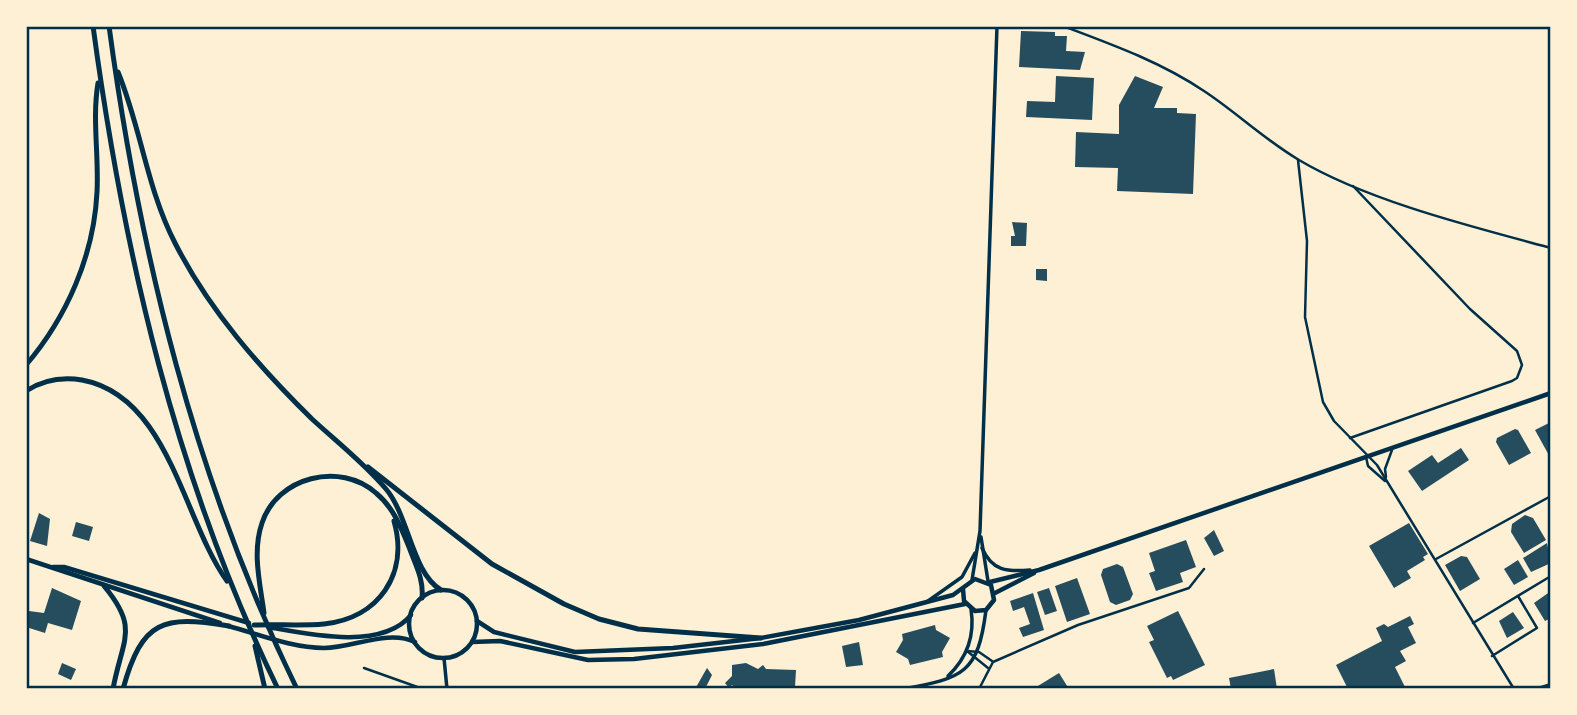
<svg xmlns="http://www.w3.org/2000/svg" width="1577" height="715" font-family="Lato,sans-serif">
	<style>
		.building { fill: #264d5e }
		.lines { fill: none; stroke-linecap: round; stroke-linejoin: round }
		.minor { stroke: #003049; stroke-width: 2.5 }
		.tertiary { stroke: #003049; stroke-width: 3.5 }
		.primary { stroke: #003049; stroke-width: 4.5 }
		.motorway { stroke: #003049; stroke-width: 5 }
		.tram { stroke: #657d81; stroke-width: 2 }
		.neatline { fill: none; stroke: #003049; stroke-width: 2.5 }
	</style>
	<rect width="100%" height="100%" fill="#fdf0d5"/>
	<g class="building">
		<polygon points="1021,31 1055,32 1055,36 1067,36 1066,51 1085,52 1080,70 1019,67"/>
		<polygon points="1056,76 1094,78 1092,120 1026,117 1027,101 1055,102"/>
		<polygon points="1135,76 1163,87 1154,108 1177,108 1177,113 1196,114 1193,194 1117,191 1118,168 1075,167 1076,132 1119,134 1119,105"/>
		<polygon points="1012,222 1027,223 1026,246 1011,246 1011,236 1015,236"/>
		<polygon points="1036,269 1047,269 1047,281 1036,280"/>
		<polygon points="1551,422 1551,459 1535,430"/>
		<polygon points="1515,429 1518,430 1531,453 1509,465 1496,442 1497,438"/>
		<polygon points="1461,448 1469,460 1422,491 1408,471 1432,455 1438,463"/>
		<polygon points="39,513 50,519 47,546 30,541"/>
		<polygon points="1525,515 1533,518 1546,540 1524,553 1511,532 1512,524"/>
		<polygon points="76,522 93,527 89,541 72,536"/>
		<polygon points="1409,523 1428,554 1423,557 1425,560 1407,571 1411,578 1394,588 1369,546"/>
		<polygon points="1214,530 1224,551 1214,556 1204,538"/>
		<polygon points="1186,540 1196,567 1180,573 1183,582 1156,591 1149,573 1155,571 1149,553"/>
		<polygon points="1547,543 1551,563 1531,572 1523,558"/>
		<polygon points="1461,556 1467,557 1480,579 1460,591 1445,565"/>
		<polygon points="1518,560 1528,577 1514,585 1504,569"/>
		<polygon points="1117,564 1123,567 1133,594 1130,600 1116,605 1110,602 1101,575 1103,569"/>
		<polygon points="1077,578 1090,614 1067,622 1055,586"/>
		<polygon points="52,588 81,601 72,630 48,623 45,633 26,627 29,611 44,613"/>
		<polygon points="1049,588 1057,611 1045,615 1037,592"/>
		<polygon points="1551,591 1551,618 1545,621 1534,603"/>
		<polygon points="1033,593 1044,630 1023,637 1019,628 1030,624 1024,607 1013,611 1010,601"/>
		<polygon points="1178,611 1205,665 1173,680 1171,676 1167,678 1149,642 1154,640 1147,626"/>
		<polygon points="1513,612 1524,628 1507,638 1499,621"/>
		<polygon points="1410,616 1414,624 1408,627 1416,643 1400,651 1406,661 1395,667 1406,689 1348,689 1336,665 1382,641 1376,628 1384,624 1388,627"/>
		<polygon points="935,625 936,630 950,638 942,652 943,657 910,665 908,659 896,652 903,640 902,634"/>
		<polygon points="859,642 863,665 846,667 842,646"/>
		<polygon points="62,663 76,669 71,680 58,674"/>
		<polygon points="746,663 758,669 763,665 766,669 796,670 795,687 736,689 732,685 729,688 725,683 732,676 732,665"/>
		<polygon points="707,668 712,675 705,689 695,689"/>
		<polygon points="1274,669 1277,689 1231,689 1229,678"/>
		<polygon points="1059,673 1069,689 1033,689"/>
	</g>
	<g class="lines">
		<g class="minor">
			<path d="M1063,26C1111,44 1161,62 1204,91C1236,112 1265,140 1299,160C1368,201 1473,227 1551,248"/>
			<polyline points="1298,160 1307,241 1305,317 1323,402 1334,421 1377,465 1514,689"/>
			<polyline points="1350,438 1512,381 1517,378 1522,365 1517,351 1470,309 1353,186"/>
			<polyline points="1366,457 1368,466 1385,481"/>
			<polyline points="1386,477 1385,469 1392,450"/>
			<polyline points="1436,559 1551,496"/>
			<polyline points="1473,623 1551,576"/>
			<polyline points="967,651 979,652 992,661"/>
			<polyline points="967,651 988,668"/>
			<polyline points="1492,656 1537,628 1518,596"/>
			<polyline points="364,668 423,689"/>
			<polyline points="979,689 993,662 1078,625 1189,588 1204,569"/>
			<polyline points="1535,689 1551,684"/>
		</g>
		<g class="tertiary">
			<polyline points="981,537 988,581"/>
			<path d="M982,548C992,571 1007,572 1030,570"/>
			<polyline points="972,580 980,531 997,26"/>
			<polyline points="928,601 962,577 975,553"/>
			<polyline points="444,658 447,689"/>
			<path d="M948,676C967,658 975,635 971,609"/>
			<path d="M903,689C964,678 978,673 986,610"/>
		</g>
		<g class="primary">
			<polyline points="26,559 220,623"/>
			<polyline points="53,567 64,567 249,623"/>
			<polyline points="990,582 1039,570 1551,393"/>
			<circle cx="443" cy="624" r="34"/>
			<polyline points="995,593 1034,573"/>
			<polyline points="477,621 494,632 575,652 673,648 761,638 859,620 953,595 975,579 991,585 994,600 986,610 975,611 964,601 963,589"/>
			<path d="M228,626C258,634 292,648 324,648C353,648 388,629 415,642"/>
			<path d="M268,627C307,634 382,651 411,615"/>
			<polyline points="472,642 500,641 588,660 634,659 763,644 965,604"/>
		</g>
		<g class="motorway">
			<path d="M93,26C124,255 176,480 278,689"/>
			<path d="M109,26C140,256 195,480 297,689"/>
			<path d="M118,72C141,128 147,189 175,243C209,310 260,368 312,419C337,442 364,463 386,489C409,516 412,573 441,590"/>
			<path d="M26,365C67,317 94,255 97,192C99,156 92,119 98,83"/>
			<path d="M26,391C43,380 63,377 82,380C169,396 183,520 227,581"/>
			<polyline points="368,467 492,564 564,604 599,619 638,629 761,638"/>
			<path d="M104,586C140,629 122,639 113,689"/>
			<path d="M264,613C260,583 252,552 262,523C277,477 340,461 376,493C393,507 401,527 409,547C415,564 424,579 422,598"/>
			<path d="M254,625C277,624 301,626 324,624C379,618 409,574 394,521"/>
			<polyline points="255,646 265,689"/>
			<path d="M123,689C142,620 163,615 229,626"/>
		</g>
		<polyline class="tram" points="1542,689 1551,686"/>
	</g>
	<rect width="1577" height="715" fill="none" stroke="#fdf0d5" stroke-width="56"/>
	<rect x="28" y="28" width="1521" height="659" class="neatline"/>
</svg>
